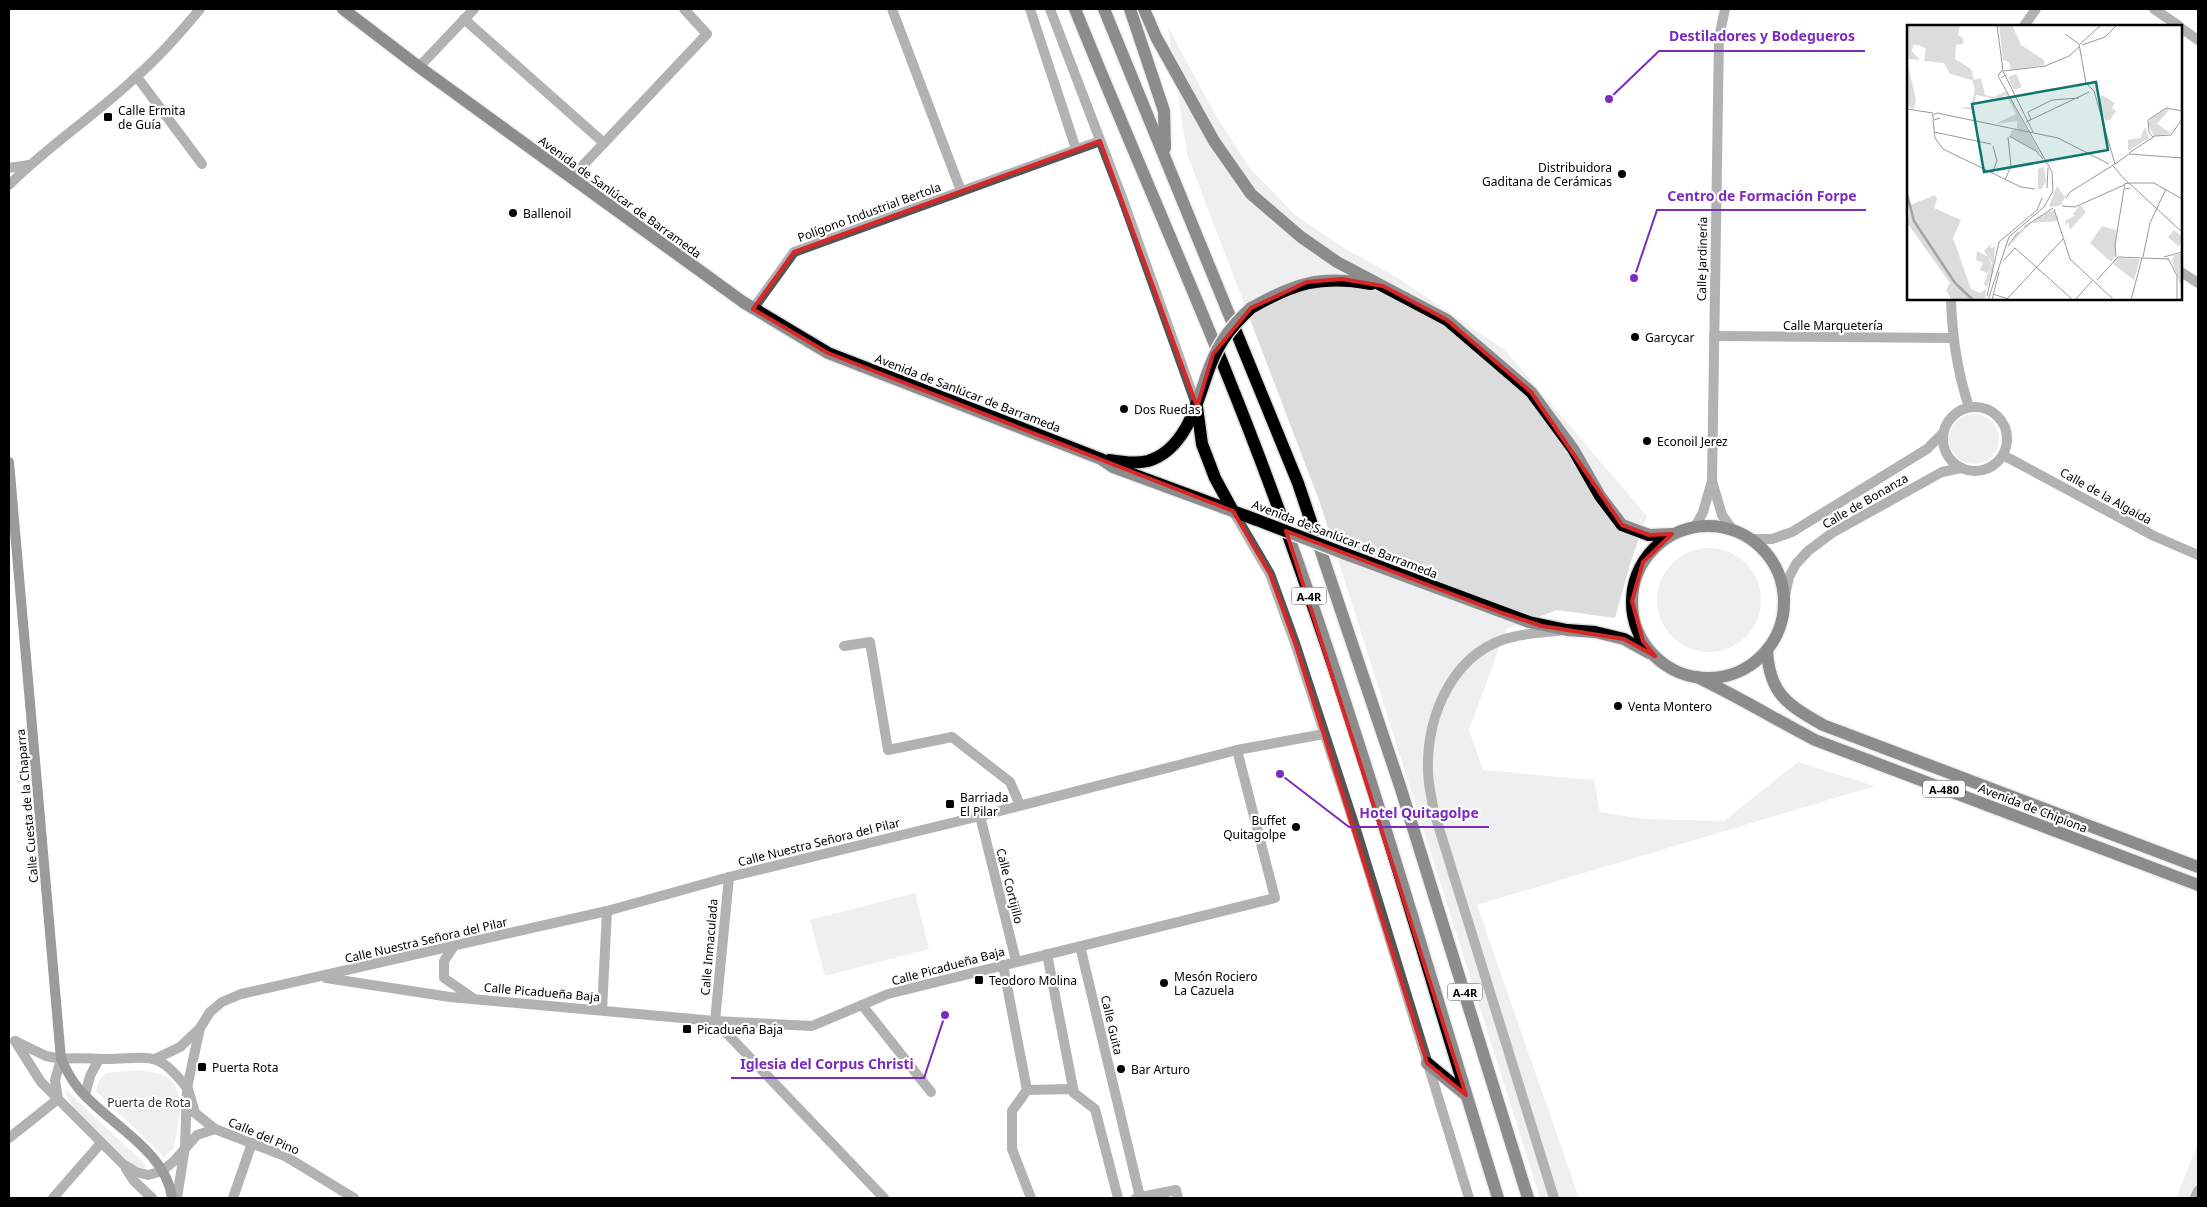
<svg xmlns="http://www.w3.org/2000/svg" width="2207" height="1207" font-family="'Noto Sans',sans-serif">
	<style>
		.green { fill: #dcdcdc }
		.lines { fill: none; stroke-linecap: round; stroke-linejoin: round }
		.primary-casing { stroke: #dbdbdb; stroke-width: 15 }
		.pedestrian { stroke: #555; stroke-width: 10 }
		.minor { stroke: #555; stroke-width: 10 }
		.tertiary { stroke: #555; stroke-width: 10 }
		.secondary { stroke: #222; stroke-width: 10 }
		.primary { stroke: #000; stroke-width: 12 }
		.primary-bridge-casing { stroke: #dbdbdb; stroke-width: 15; stroke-linecap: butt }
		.primary-bridge { stroke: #000; stroke-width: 12 }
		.marked { fill: none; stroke: #d62828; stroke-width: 4; stroke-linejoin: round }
		.poi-dot { fill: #000; stroke: #fff; stroke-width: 2 }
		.labels { text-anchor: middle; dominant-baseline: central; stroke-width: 4.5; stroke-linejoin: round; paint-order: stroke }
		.shield { fill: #fff; stroke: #4c4c4c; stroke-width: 1 }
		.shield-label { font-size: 11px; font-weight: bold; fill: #000 }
		.poi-label { font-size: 12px; fill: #000; stroke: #fff; text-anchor: start }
		.street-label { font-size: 12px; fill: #000; stroke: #fff }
		.park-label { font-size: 12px; fill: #333; stroke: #fff }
		.inset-river { fill: none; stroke: #a3a3a3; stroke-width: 2.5 }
		.inset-road { fill: none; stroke: #999; stroke-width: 1 }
		.view { fill: #0f766e; fill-opacity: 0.15; stroke: #0f766e; stroke-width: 2.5 }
		.inset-edge { fill: none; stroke: #000; stroke-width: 2.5 }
		.leader { fill: none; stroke: #7b2cbf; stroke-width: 2 }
		.callout-dot { fill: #7b2cbf; stroke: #fff; stroke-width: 2 }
		.callout-label { font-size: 14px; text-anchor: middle; font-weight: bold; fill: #7b2cbf; stroke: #fff; stroke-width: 4.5; stroke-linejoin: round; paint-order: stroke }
	</style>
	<rect width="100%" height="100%" fill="#fff"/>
	<g class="green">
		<polygon points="1168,27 1215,114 1249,167 1294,214 1344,248 1395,276 1505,350 1647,516 1632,558 1615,618 1557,610 1506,629 1469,730 1483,770 1594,780 1600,812 1644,819 1724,821 1798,762 1875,786 1477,905 1579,1198 1540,1198 1320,503 1187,154"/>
		<circle cx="1974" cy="439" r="25"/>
		<circle cx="1709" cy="600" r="52"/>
		<polygon points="915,893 929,949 825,976 810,920"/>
		<path d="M139,1070C147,1072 159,1072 166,1077C189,1091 177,1126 174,1148L164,1157L96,1091L99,1081L106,1073Z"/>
		<polygon points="66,1090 145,1164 147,1169 138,1167 129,1162 73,1107 67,1096"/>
		<polygon points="2198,1144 2198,1198 2176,1198"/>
	</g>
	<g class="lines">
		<defs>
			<g id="primary">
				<polyline points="343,9 419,67 743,302 828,353 1101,459 1113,467 1257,520"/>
				<path d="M1075,9C1140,170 1212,328 1272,491C1358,723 1425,962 1498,1198"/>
				<polyline points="1104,9 1298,483 1400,786 1528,1198"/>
				<polyline points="1130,9 1164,111 1165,148"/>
				<polyline points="1144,9 1156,37 1214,141 1251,194 1301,237 1337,262 1447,320 1531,392 1573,449 1600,496 1622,525 1649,535 1672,534"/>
				<path d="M1251,308C1295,283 1320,275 1371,284"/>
				<polyline points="1197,407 1202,444 1215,478 1233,511"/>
				<path d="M1109,460C1122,462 1135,464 1148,461C1183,451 1196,408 1206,377"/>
				<circle cx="1708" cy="602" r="76"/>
				<polyline points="1343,553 1529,622 1567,630 1595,632 1624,639 1649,653"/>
				<path d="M1767,650C1769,694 1788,705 1823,725L2198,867"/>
				<path d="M1697,677C1737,696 1775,719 1815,740L2198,885"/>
				<polyline points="1427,1063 1466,1095"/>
			</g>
		</defs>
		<use href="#primary" class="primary-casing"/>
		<polyline class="pedestrian" points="602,1010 607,911"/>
		<g class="minor">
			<polyline points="892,9 961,191"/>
			<polyline points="1030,9 1076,149"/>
			<polyline points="1050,9 1123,200 1197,407"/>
			<polyline points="464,19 604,143"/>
			<polyline points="419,67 474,9"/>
			<polyline points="137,77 202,164"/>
			<polyline points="9,168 29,165"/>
			<polyline points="571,178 707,34 684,9"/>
			<path d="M9,185C49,145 96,115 137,76C160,56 181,32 200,9"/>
			<polyline points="2181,272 2198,283"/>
			<polyline points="753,309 794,252 1100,141"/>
			<polyline points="1714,336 1952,338"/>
			<polyline points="844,646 870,642 888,750 952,737 1010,782 1020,805"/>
			<polyline points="980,816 1016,961"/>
			<polyline points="729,877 715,1021 884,1198"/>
			<polyline points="1080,946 1140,1197"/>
			<polyline points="1047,954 1074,1093 1095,1109 1118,1198"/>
			<polyline points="1003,965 1027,1090 1012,1111 1012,1149 1031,1198"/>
			<polyline points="862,1005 931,1092"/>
			<polyline points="15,1041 46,1056 61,1059 55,1080 58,1099 123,1164 136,1172 148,1175 162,1171 174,1161 197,1135 215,1129"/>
			<polyline points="188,1089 195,1113 215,1129 285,1156 354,1198"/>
			<polyline points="1027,1090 1070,1089 1074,1093"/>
			<polyline points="9,1138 58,1099 41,1082 15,1041"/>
			<polyline points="126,1169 134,1181 152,1198"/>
			<polyline points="53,1198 101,1143"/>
			<polyline points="233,1198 252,1143"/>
			<polyline points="1136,1198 1176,1190 1178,1198"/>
			<path d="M1554,1198L1434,812C1432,799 1428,784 1428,771C1426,713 1455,648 1517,636C1530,633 1545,632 1558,631"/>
			<polyline points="2195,1198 2198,1191"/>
		</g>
		<g class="tertiary">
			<polyline points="2154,9 2179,26"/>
			<polyline points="2024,26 2036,9"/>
			<polyline points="2181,28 2198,40"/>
			<path d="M1951,299C1952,337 1957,371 1969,407"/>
			<circle cx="1975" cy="439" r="32"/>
			<polyline points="2003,455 2154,536 2198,555"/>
			<polyline points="1712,481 1722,515 1732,529"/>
			<polyline points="1233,511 1270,574 1295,643 1358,836 1469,1198"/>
			<polyline points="1695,527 1703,512 1712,481 1719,37 1725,9"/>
			<polyline points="1752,539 1772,539 1792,532 1927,449 1942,434"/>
			<polyline points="1784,600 1789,577 1796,564 1808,551 1832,533 1942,472 1961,468"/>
			<polyline points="454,946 444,961 444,978 473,998"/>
			<polyline points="326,978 450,997 715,1021 812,1026 888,994 1275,898 1237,750"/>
			<path d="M61,1059C76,1057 91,1059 107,1059C151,1058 158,1050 187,1088"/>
			<polyline points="155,1059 180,1047 200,1028 210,1012 222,1002 241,994 607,911 729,877 980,816 1237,750 1324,734"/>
			<polyline points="85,1095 90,1076 99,1059"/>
			<polyline points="177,1198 185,1147 187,1088 200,1028"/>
		</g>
		<path class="secondary" d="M9,462L61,1059C66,1069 71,1080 79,1089C107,1123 166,1150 172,1198"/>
		<use href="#primary" class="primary"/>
		<defs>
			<g id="primary-bridge">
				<path d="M1206,377C1216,347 1227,330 1251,308"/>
				<polyline points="1257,520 1343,553"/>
			</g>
		</defs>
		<use href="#primary-bridge" class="primary-bridge-casing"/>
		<use href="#primary-bridge" class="primary-bridge"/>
	</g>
	<path d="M0 0H2207V1207H0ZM1100,141L1197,407L1213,354L1251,308L1307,282L1342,279L1383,286L1447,320L1531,392L1622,525L1649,535L1672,534L1643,562L1632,601L1643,641L1655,656L1624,639L1542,626L1502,613L1286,531L1466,1095L1427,1063L1295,643L1270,574L1233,511L828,353L753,309L794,252Z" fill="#fff" fill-opacity=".55" fill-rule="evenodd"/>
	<path class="marked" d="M1100,141L1197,407L1213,354L1251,308L1307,282L1342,279L1383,286L1447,320L1531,392L1622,525L1649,535L1672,534L1643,562L1632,601L1643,641L1655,656L1624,639L1542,626L1502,613L1286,531L1466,1095L1427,1063L1295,643L1270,574L1233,511L828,353L753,309L794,252Z"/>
	<g class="poi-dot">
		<rect x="103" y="112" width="10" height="10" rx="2.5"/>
		<circle cx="1622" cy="174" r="5"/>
		<circle cx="513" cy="213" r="5"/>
		<circle cx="1635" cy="337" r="5"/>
		<circle cx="1124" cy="409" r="5"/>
		<circle cx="1647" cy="441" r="5"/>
		<circle cx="1618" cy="706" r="5"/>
		<rect x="945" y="799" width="10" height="10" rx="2.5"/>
		<circle cx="1296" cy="827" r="5"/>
		<rect x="974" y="975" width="10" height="10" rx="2.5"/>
		<circle cx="1164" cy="983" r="5"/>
		<rect x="682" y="1024" width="10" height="10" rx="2.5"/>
		<rect x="197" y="1062" width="10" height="10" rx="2.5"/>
		<circle cx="1121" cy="1069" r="5"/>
	</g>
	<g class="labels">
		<g class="shield">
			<rect x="1291.5" y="587.5" width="35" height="17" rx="4"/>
			<rect x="1923" y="780.5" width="42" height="17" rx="4"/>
			<rect x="1447.5" y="983.5" width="35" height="17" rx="4"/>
		</g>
		<g class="shield-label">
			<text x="1309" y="596">A-4R</text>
			<text x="1944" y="789">A-480</text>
			<text x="1465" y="992">A-4R</text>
		</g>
		<g class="poi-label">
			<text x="118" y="110">Calle Ermita<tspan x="118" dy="14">de Guía</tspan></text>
			<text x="1612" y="167" text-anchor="end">Distribuidora<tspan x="1612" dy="14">Gaditana de Cerámicas</tspan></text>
			<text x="523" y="213">Ballenoil</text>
			<text x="1645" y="337">Garcycar</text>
			<text x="1134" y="409">Dos Ruedas</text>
			<text x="1657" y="441">Econoil Jerez</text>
			<text x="1628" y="706">Venta Montero</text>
			<text x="960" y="797">Barriada<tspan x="960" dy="14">El Pilar</tspan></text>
			<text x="1286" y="820" text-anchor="end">Buffet<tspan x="1286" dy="14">Quitagolpe</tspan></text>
			<text x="1174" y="976">Mesón Rociero<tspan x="1174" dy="14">La Cazuela</tspan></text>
			<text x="989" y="980">Teodoro Molina</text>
			<text x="697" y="1029">Picadueña Baja</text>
			<text x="212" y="1067">Puerta Rota</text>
			<text x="1131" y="1069">Bar Arturo</text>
		</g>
		<g class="street-label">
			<text transform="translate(620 197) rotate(36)">Avenida de Sanlúcar de Barrameda</text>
			<text transform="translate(869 212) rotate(-20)">Polígono Industrial Bertola</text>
			<text transform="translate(1702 259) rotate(-89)">Calle Jardinería</text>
			<text x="1833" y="325">Calle Marquetería</text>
			<text transform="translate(968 393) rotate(21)">Avenida de Sanlúcar de Barrameda</text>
			<text transform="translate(2106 496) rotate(29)">Calle de la Algaida</text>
			<text transform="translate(1865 501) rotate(-30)">Calle de Bonanza</text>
			<text transform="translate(1345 539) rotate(21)">Avenida de Sanlúcar de Barrameda</text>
			<text transform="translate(27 806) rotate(-95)">Calle Cuesta de la Chaparra</text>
			<text transform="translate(2033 808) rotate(21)">Avenida de Chipiona</text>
			<text transform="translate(819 842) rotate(-14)">Calle Nuestra Señora del Pilar</text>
			<text transform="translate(1010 886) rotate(76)">Calle Cortijillo</text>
			<text transform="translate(426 940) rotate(-13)">Calle Nuestra Señora del Pilar</text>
			<text transform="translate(709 947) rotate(-85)">Calle Inmaculada</text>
			<text transform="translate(948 966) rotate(-15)">Calle Picadueña Baja</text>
			<text transform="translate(542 992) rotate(5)">Calle Picadueña Baja</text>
			<text transform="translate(1112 1025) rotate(77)">Calle Guita</text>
			<text transform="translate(264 1136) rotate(23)">Calle del Pino</text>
		</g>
		<g class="park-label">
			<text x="149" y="1102">Puerta de Rota</text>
		</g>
	</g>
	<g transform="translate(1907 25)">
		<rect width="275" height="275" fill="#fff"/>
		<path d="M0,0H53L51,10L56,13V19L49,20L48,34L64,44L67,55L74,53L78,70L87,72L99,66L133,128L103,112L104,106L110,104V96L88,99L109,89L99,70L91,74L69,70L66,85L52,83L64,82L68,64L65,55L43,49L37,38L17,36L19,24L12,20H6L5,26L13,35L0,34ZM92,0H105L114,20L137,35V40L104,45L102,37L96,35ZM0,36L9,75L7,84L0,81ZM109,49L115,62L107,65L101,52ZM195,70L208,78L205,83L209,86L203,95L198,96L192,75ZM260,83L262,85L250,99L262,107L268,102L262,109L247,111L241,99L243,94ZM238,102L242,113L221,126V115L233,113ZM137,142L139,156L135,164H131V144ZM150,161L158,172L154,180L145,182L142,181ZM28,170L30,174L27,183L54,195L46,213L64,264L73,268L79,264L78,275H45L39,265L43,258L1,199L3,180ZM173,180L179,187L163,205L161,197L158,201L159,195L168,191L166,189ZM143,186H147L151,196L124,198L104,219L111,207L123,198ZM195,201L209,205L208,231L204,237L183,218ZM267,205L275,212L272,222L261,212ZM85,218L83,223L88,222L86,247L80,262L77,259L85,238L77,226ZM70,226L81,232L84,238L83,243L72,265L80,248L73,245L76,238L69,235ZM275,228V259H273L265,236L267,230ZM210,233L233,234L227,255L206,239Z" fill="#dcdcdc"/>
		<path class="inset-river" d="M0,169L7,196L48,258L66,275"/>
		<path class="inset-road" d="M90,0L96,46M158,9L172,19M173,19L194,0M175,20L198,12L210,0M97,46L138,41L162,31L172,22M98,50L126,107M94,53L98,50L95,45L91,51L145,147L146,166L137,182M0,84L26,88M33,93L27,95L25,90L30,88L151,113L202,139M26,95L28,113L36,124L114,162L128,164M124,95L121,87L145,75L172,73M119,97L182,67M27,107L84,119M102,111L129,126L136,134M246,112L242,107L241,95L259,83L275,86M222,128L248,111L264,110L275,94M208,139L222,129L275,133M206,141L221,158M85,148L90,136L86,121M98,155L104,141L101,112M222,158H247L275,174M140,163L141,143M223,163L218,164L217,159L222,158L275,207M159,173L163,167L208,139L187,66L179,58L172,19M155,181L168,182L217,160M147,184L163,234L207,275M117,202L146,183M101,221L111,207M108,223L166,275M209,232L208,220L217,164M236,232L243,198L259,164M257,232L275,227M261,233L270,251V275M96,236L108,223M190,255L211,232L261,234M86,269L101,274M80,271L92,217L130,185L135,173M100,274L156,214M169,274L185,256M81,275L102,212L137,182M85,275L92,247M224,275L235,233"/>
		<path class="view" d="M189,57L201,125L77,147L65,79Z"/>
		<rect width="275" height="275" class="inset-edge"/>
	</g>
	<path class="leader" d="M1609 99L1659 51H1865M1634 278L1657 210H1866M1280 774L1349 827H1489M945 1015L924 1078H731"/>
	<g class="callout-dot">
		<circle cx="1609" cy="99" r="5"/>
		<circle cx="1634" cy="278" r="5"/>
		<circle cx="1280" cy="774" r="5"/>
		<circle cx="945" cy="1015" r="5"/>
	</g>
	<g class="callout-label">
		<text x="1762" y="41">Destiladores y Bodegueros</text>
		<text x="1762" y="201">Centro de Formación Forpe</text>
		<text x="1419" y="818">Hotel Quitagolpe</text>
		<text x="827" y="1069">Iglesia del Corpus Christi</text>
	</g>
	<rect width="2207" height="1207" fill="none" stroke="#000000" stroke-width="20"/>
</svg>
